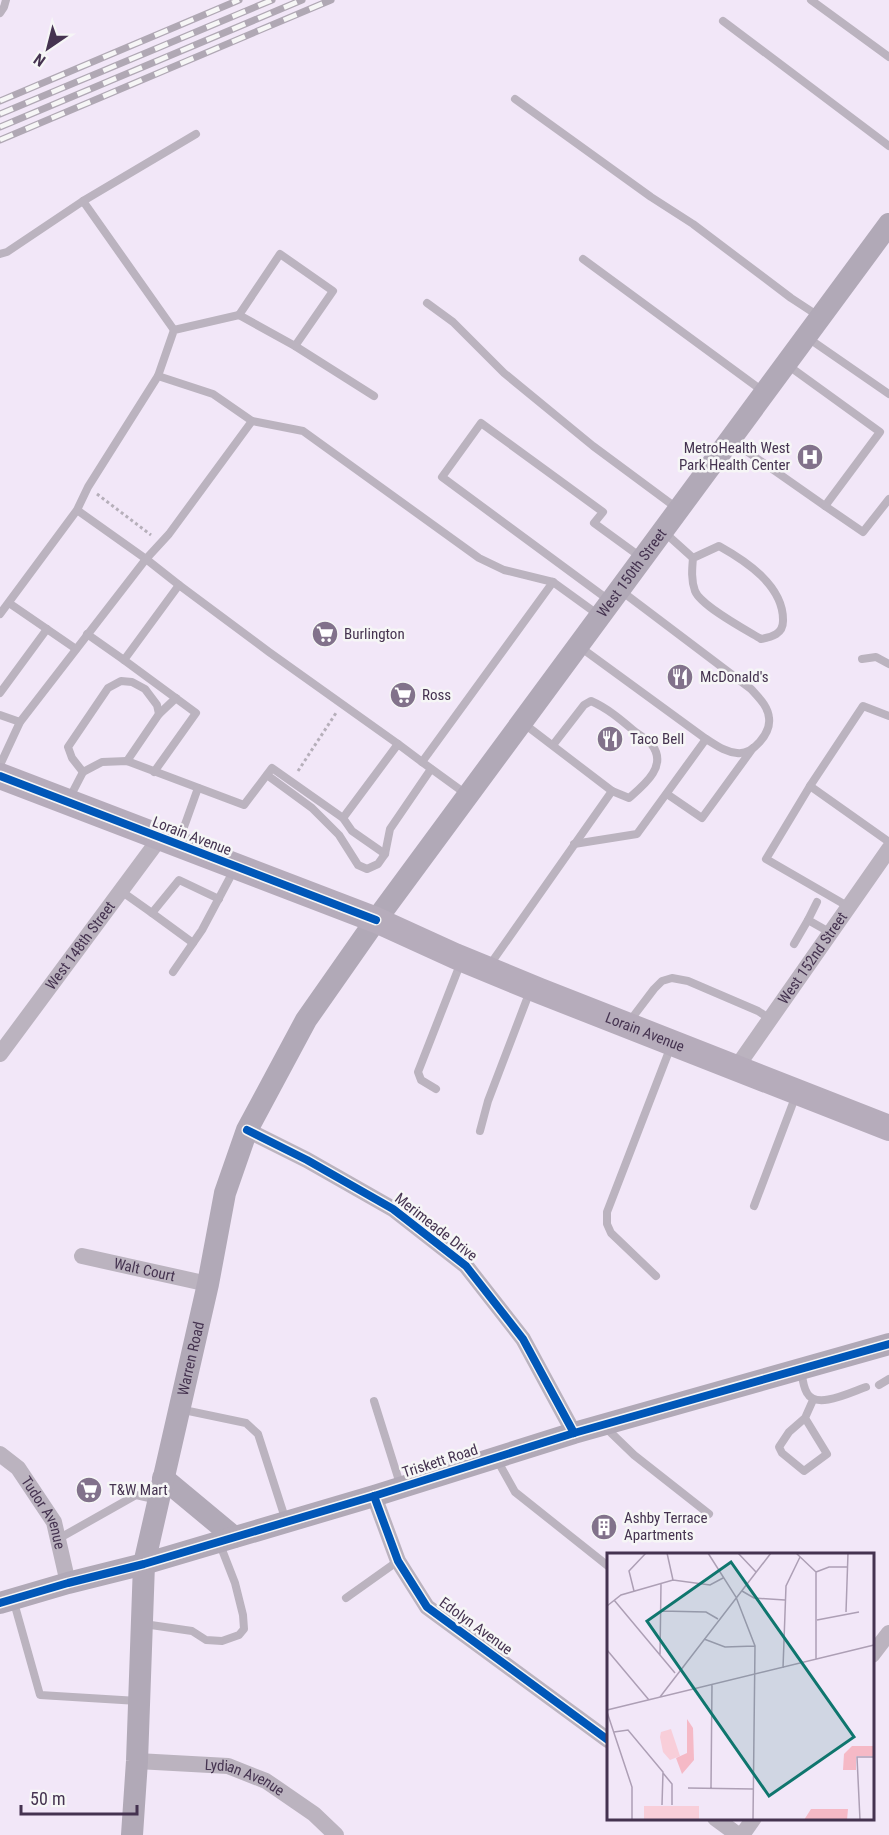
<svg xmlns="http://www.w3.org/2000/svg" width="889" height="1835" font-family="'Roboto Condensed',sans-serif">
	<style>
		.lines { fill: none; stroke-linecap: round; stroke-linejoin: round }
		.path { stroke: #b6afba; stroke-width: 3; stroke-dasharray: 3 3; stroke-linecap: butt }
		.service { stroke: #bbb3bf; stroke-width: 8 }
		.minor { stroke: #bbb3bf; stroke-width: 16 }
		.secondary { stroke: #b1a9b7; stroke-width: 22 }
		.primary { stroke: #b6acbb; stroke-width: 26 }
		.rail-casing { stroke: #b0a8b4; stroke-width: 7 }
		.rail { stroke: #f6f6f6; stroke-width: 4.5; stroke-dasharray: 14; stroke-linecap: butt }
		.cycleway-casing { stroke: #f6f6f6; stroke-width: 11 }
		.cycleway { stroke: #0057b8; stroke-width: 8 }
		.labels { text-anchor: middle; dominant-baseline: central; stroke-width: 5; stroke-linejoin: round; paint-order: stroke }
		.poi-label { font-size: 15px; fill: #453350; stroke: #f6f6f6; text-anchor: start }
		.street-label { font-size: 15px; fill: #453350; stroke: #f6f6f6 }
		.inset-road { fill: none; stroke: #ad9fb5; stroke-width: 1.5 }
		.view { fill: #0f766e; fill-opacity: 0.15; stroke: #0f766e; stroke-width: 3 }
		.inset-edge { fill: none; stroke: #453350; stroke-width: 3 }
	</style>
	<rect width="100%" height="100%" fill="#f2e7f8"/>
	<g class="lines">
		<g class="path">
			<polyline points="97,494 151,535"/>
			<polyline points="298,771 336,713"/>
		</g>
		<g class="service">
			<polyline points="811,0 889,57"/>
			<polyline points="0,13 4,7 6,0"/>
			<polyline points="723,21 889,146"/>
			<polyline points="515,99 651,197 693,224 791,298 820,317"/>
			<polyline points="83,201 174,330"/>
			<polyline points="0,254 7,252 83,201 196,134"/>
			<polyline points="583,259 764,392"/>
			<polyline points="427,303 453,322 504,373 593,446 678,509"/>
			<polyline points="239,315 280,254 333,291 295,346"/>
			<polyline points="808,338 889,394"/>
			<polyline points="158,376 174,330 239,315 295,346 374,396"/>
			<polyline points="252,421 303,431 479,558 504,570 553,582"/>
			<polyline points="732,441 825,506 880,432 786,364"/>
			<polyline points="825,506 863,532 889,499"/>
			<polyline points="663,531 693,558"/>
			<path d="M719,546C746,561 784,586 783,621C783,634 772,637 761,639C746,630 701,606 695,591C691,580 692,569 693,558Z"/>
			<polyline points="610,601 442,477 481,423 603,512 594,523 642,558"/>
			<polyline points="9,603 76,649"/>
			<polyline points="0,614 77,510 146,559 169,534 252,421 213,394 158,376 88,487 77,510"/>
			<polyline points="87,634 124,660"/>
			<path d="M580,647L706,739C716,745 725,752 737,753C753,755 771,733 769,718C768,706 759,698 751,689L620,590"/>
			<polyline points="862,659 876,657 889,664"/>
			<polyline points="0,693 47,629"/>
			<polyline points="159,714 176,698"/>
			<polyline points="0,715 20,722"/>
			<polyline points="889,716 863,706 810,786 889,842"/>
			<path d="M553,745L584,705L591,701C607,708 620,719 633,730C639,735 647,739 652,745C668,766 644,785 629,798L612,791"/>
			<polyline points="0,765 20,722 146,559 179,585"/>
			<polyline points="83,772 72,758 68,747 108,688 121,681 132,682 145,689 157,705 159,714 127,761"/>
			<polyline points="154,772 196,713 124,660 179,585 269,652 398,744"/>
			<polyline points="267,775 312,808 339,835 358,865 367,869 378,864 385,854 390,829 431,769"/>
			<polyline points="810,786 766,859 849,907"/>
			<polyline points="466,794 422,762 553,582 600,616"/>
			<polyline points="667,794 702,818 753,748"/>
			<polyline points="69,799 83,772 102,762 127,761 244,805 272,768 343,818 398,744 422,762"/>
			<polyline points="343,818 352,831 385,854"/>
			<polyline points="179,841 198,788"/>
			<polyline points="574,844 637,834 706,739"/>
			<polyline points="121,891 152,913"/>
			<polyline points="808,920 817,902"/>
			<polyline points="193,943 152,913 179,880 219,899"/>
			<polyline points="794,944 808,920 831,933"/>
			<polyline points="489,966 612,791 523,723"/>
			<polyline points="173,972 202,930 235,868"/>
			<polyline points="629,1022 654,989 662,981 672,978 688,981 758,1011 770,1019"/>
			<polyline points="436,1089 421,1080 418,1072 461,962"/>
			<polyline points="480,1131 488,1101 530,991"/>
			<polyline points="754,1206 796,1095"/>
			<polyline points="656,1276 611,1233 607,1224 607,1212 671,1046"/>
			<path d="M801,1369C802,1376 803,1387 807,1393C816,1410 851,1392 866,1387"/>
			<polyline points="879,1385 889,1379"/>
			<polyline points="374,1401 401,1487"/>
			<polyline points="179,1409 246,1423 258,1434 286,1521"/>
			<polyline points="805,1418 827,1454 804,1471 782,1453 779,1447 789,1432 805,1418 813,1400"/>
			<polyline points="605,1427 634,1455 709,1514"/>
			<polyline points="496,1458 515,1492 608,1566"/>
			<polyline points="58,1539 136,1495 158,1500"/>
			<polyline points="346,1598 398,1561"/>
			<polyline points="13,1599 40,1695 138,1701"/>
			<polyline points="144,1624 192,1631 206,1640 222,1641 239,1635 244,1629 243,1615 235,1583 219,1542"/>
		</g>
		<g class="minor">
			<path id="s1" d="M0,1054L160,838"/>
			<path id="s2" d="M736,1068L889,849"/>
			<polyline points="247,1130 307,1160 393,1209 466,1266 523,1339 574,1433"/>
			<path id="s3" d="M82,1256L208,1284"/>
			<path id="s4" d="M0,1454L18,1468L54,1522L68,1583"/>
			<polyline points="374,1496 398,1561 427,1607 608,1740"/>
			<polyline points="872,1655 889,1633"/>
			<path id="s5" d="M137,1761L228,1766L266,1781L314,1814L336,1835"/>
			<polyline points="715,1818 738,1835"/>
			<polyline points="742,1835 754,1818"/>
		</g>
		<g class="secondary">
			<polyline points="163,1478 234,1537"/>
			<polyline points="0,1603 68,1583 144,1564 374,1496 574,1433 889,1344"/>
			<path id="s6" d="M132,1835L137,1761L144,1564L208,1284L225,1193L247,1130L306,1020L376,920L889,224"/>
		</g>
		<path class="primary" id="s7" d="M0,776L376,920L455,956L540,991L889,1128"/>
		<defs>
			<g id="rail">
				<polyline points="0,101 239,0"/>
				<polyline points="0,114 272,0"/>
				<polyline points="0,127 302,0"/>
				<polyline points="0,140 331,0"/>
			</g>
		</defs>
		<use href="#rail" class="rail-casing"/>
		<use href="#rail" class="rail"/>
		<defs>
			<g id="cycleway">
				<polyline points="0,776 376,920"/>
				<polyline points="247,1130 307,1160 393,1209 466,1266 523,1339 574,1433"/>
				<polyline points="374,1496 398,1561 427,1607 608,1740"/>
				<polyline points="0,1603 68,1583 144,1564 374,1496 574,1433 889,1344"/>
			</g>
		</defs>
		<use href="#cycleway" class="cycleway-casing"/>
		<use href="#cycleway" class="cycleway"/>
	</g>
	<defs>
		<symbol id="hospital-disc" viewBox="-11 -11 22 22"><circle r="9.5" fill="#82728b" stroke="#f6f6f6"/><path d="M-5-5h3v3.5h4V-5h3V5h-3V1.5h-4V5h-3Z" fill="#fff"/></symbol>
		<symbol id="supermarket-disc" viewBox="-11 -11 22 22"><circle r="9.5" fill="#82728b" stroke="#f6f6f6"/><path d="M-6-5.5h2.5l.6 2H6L4.5 2H-2.5L-4.4-4H-6ZM-1.5 3.2a1.3 1.3 0 1 0 .1 0ZM3 3.2a1.3 1.3 0 1 0 .1 0Z" fill="#fff"/></symbol>
		<symbol id="restaurant-disc" viewBox="-11 -11 22 22"><circle r="9.5" fill="#82728b" stroke="#f6f6f6"/><path d="M-5-6h1v4h1v-4h1v4h1v-4h1v5L-1.5 .5V6h-2V.5L-5-1ZM5-6V6H3V1.5H1.5Q1.5-4 5-6Z" fill="#fff"/></symbol>
		<symbol id="building-disc" viewBox="-11 -11 22 22"><circle r="9.5" fill="#82728b" stroke="#f6f6f6"/><path d="M-4-6H4V6H1V3H-1V6H-4ZM-2.5-4.3h1.7v1.8h-1.7ZM.8-4.3h1.7v1.8H.8ZM-2.5-1h1.7V.8h-1.7ZM.8-1h1.7V.8H.8Z" fill="#fff"/></symbol>
	</defs>
	<g fill-rule="evenodd">
		<use href="#hospital-disc" x="795" y="442" width="30" height="30"/>
		<use href="#supermarket-disc" x="310" y="619" width="30" height="30"/>
		<use href="#restaurant-disc" x="665" y="662" width="30" height="30"/>
		<use href="#supermarket-disc" x="388" y="680" width="30" height="30"/>
		<use href="#restaurant-disc" x="595" y="724" width="30" height="30"/>
		<use href="#supermarket-disc" x="74" y="1475" width="30" height="30"/>
		<use href="#building-disc" x="589" y="1512" width="30" height="30"/>
	</g>
	<g class="labels">
		<g class="poi-label">
			<text x="790" y="448" text-anchor="end">MetroHealth West<tspan x="790" dy="17">Park Health Center</tspan></text>
			<text x="344" y="634">Burlington</text>
			<text x="700" y="677">McDonald's</text>
			<text x="422" y="695">Ross</text>
			<text x="630" y="739">Taco Bell</text>
			<text x="109" y="1490">T&amp;W Mart</text>
			<text x="624" y="1518">Ashby Terrace<tspan x="624" dy="17">Apartments</tspan></text>
		</g>
		<g class="street-label">
			<text stroke="none"><textPath href="#s6" startOffset="1396">West 150th Street</textPath></text>
			<text transform="translate(192 836) rotate(21)">Lorain Avenue</text>
			<text stroke="none"><textPath href="#s1" startOffset="135">West 148th Street</textPath></text>
			<text stroke="none"><textPath href="#s2" startOffset="134">West 152nd Street</textPath></text>
			<text stroke="none"><textPath href="#s7" startOffset="694">Lorain Avenue</textPath></text>
			<text transform="translate(436 1227) rotate(38)">Merimeade Drive</text>
			<text stroke="none"><textPath href="#s3" startOffset="64">Walt Court</textPath></text>
			<text stroke="none"><textPath href="#s6" startOffset="482">Warren Road</textPath></text>
			<text transform="translate(440 1461) rotate(-18)">Triskett Road</text>
			<text stroke="none"><textPath href="#s4" startOffset="75">Tudor Avenue</textPath></text>
			<text transform="translate(476 1626) rotate(36)">Edolyn Avenue</text>
			<text stroke="none"><textPath href="#s5" startOffset="110">Lydian Avenue</textPath></text>
		</g>
	</g>
	<g transform="translate(607 1553)">
		<rect width="267" height="267" fill="#f2e7f8"/>
		<path d="M64,176L73,203L63,207L56,199L53,184L54,179ZM37,253H92V267H37Z" fill="#f8ced9"/>
		<path d="M80,166L86,175L87,207L75,221L69,205L80,200ZM245,193H267V203H249V217H236L237,201ZM204,256H241L240,267H197Z" fill="#f5b9c6"/>
		<path class="inset-road" d="M60,0L66,27M101,0L129,44L148,93L146,267M131,0L149,19M189,0L209,19V106M209,19L222,14H241M27,38L22,18L39,0M135,38L147,45L178,47M7,47L68,120M0,53L14,42L66,27L103,32L116,25M54,58L99,59L111,66M239,59L241,0M210,67L252,59M97,86L118,94L148,93M0,97L42,147M53,102L54,31M176,115L179,33L193,4M53,144L164,0M0,157L267,92M0,159L25,234V267M7,179L21,177L56,219L55,252M56,220L65,231V252M81,235L146,236M104,235L105,131M253,267L250,204H267"/>
		<path class="view" d="M124,9L247,184L162,243L40,68Z"/>
		<rect width="267" height="267" class="inset-edge"/>
	</g>
	<g transform="translate(48 48) rotate(215)" stroke="#f6f6f6" stroke-width="4.5" paint-order="stroke">
	<path d="M0-4.5L10 22L0 15L-10 22Z" fill="#453350"/>
	<text y="-9" font-size="16" font-weight="bold" text-anchor="middle" fill="#453350">N</text>
	</g>
	<path d="M21 1805v9h116v-9" fill="none" stroke="#453350" stroke-width="3"/>
	<text x="30" y="1805" font-size="18" fill="#453350" stroke="#f6f6f6" stroke-width="4.5" paint-order="stroke">50 m</text>
</svg>
